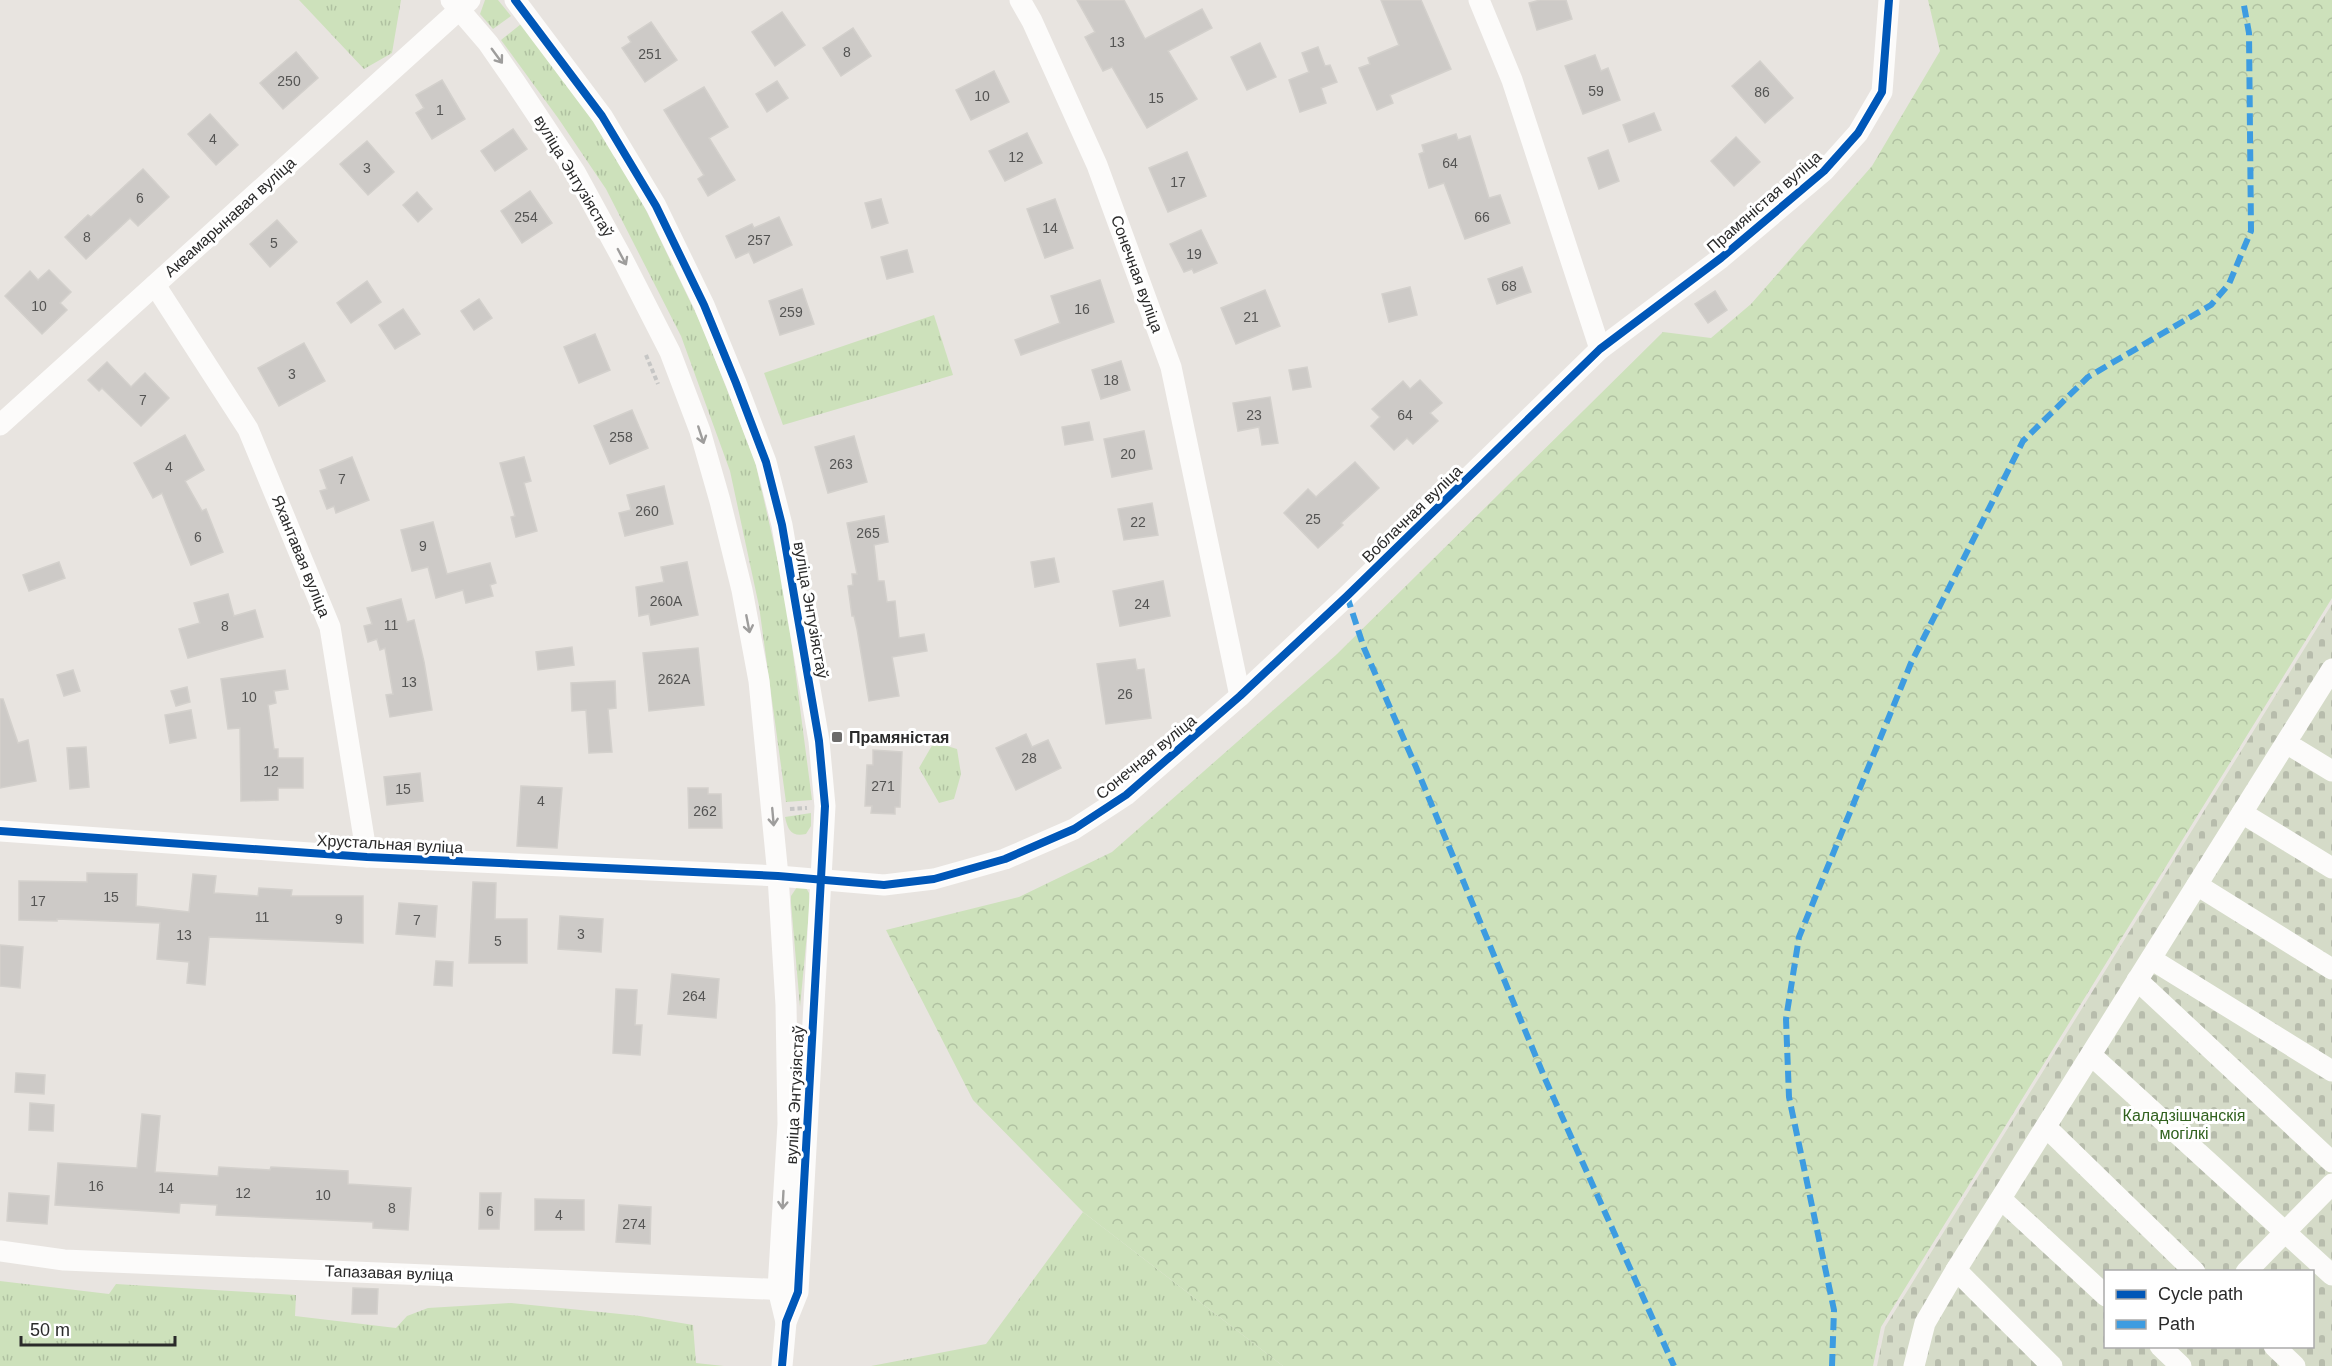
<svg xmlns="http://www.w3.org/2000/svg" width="2332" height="1366" font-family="Arial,sans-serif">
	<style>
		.grass { fill: url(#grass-tufts) }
		.forest { fill: url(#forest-crowns) }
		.cemetery { fill: url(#cemetery-stones); fill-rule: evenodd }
		.building { fill: #cdcac7; stroke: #d3d0cc; stroke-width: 1.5 }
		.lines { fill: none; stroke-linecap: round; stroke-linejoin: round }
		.path { stroke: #c6c6c5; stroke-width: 4; stroke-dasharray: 4.5 3; stroke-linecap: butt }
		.minor { stroke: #fcfbfa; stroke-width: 21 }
		.quiet { stroke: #3d9ce1; stroke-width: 6; stroke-dasharray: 12 6; stroke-linecap: butt }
		.cycleway-casing { stroke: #fff; stroke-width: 11 }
		.cycleway { stroke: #0057b8; stroke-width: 8 }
		.oneway { stroke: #9e9d9c }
		.poi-dot { fill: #6c6b6a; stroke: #fff; stroke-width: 2 }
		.labels { text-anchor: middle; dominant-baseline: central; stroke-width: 6; stroke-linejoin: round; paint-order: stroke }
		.number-label { font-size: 14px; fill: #545453 }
		.street-label { font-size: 16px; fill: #2a2a2a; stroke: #fff }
		.poi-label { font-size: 16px; font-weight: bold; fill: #2a2a2a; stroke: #fff; text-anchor: start }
		.park-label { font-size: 16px; fill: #31621f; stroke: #fff }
	</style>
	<defs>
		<pattern id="grass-tufts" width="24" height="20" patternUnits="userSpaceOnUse" patternTransform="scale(1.5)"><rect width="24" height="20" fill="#cde1bb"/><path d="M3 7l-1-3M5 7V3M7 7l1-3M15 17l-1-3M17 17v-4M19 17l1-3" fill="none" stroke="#b0c1a1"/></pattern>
		<pattern id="forest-crowns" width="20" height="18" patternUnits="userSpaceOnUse" patternTransform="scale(1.5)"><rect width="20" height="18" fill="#cde1bb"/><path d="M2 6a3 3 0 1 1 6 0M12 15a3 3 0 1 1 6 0" fill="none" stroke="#b0c1a1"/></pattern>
		<pattern id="cemetery-stones" width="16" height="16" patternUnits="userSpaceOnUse" patternTransform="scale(1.5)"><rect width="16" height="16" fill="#d5dbc8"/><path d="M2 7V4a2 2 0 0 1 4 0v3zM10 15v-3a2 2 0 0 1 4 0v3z" fill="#b7bcac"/></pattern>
	</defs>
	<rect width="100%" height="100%" fill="#e8e4e0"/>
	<g class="grass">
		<polygon points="299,0 401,0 392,53 364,69"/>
		<polygon points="485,0 498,0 511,16 493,29 480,14"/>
		<polygon points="521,24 583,104 629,175 702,326 755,461 785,592 812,800 786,802 759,606 730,471 681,336 606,189 558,118 501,40"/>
		<polygon points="934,315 953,375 783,425 764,373"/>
		<polygon points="934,742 957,749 961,774 954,799 939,803 919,768"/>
		<path d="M811,813V826L806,834C791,837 788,830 785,817Z"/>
		<polygon points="797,887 806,888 809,893 810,902 800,1007 791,903 791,896"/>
		<polygon points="1083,1212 1283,1366 871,1366 986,1344"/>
		<polygon points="0,1281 109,1294 116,1284 296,1295 295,1316 396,1328 407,1316 428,1308 511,1303 640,1316 693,1325 696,1363 724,1366 0,1366"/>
	</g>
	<polygon class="forest" points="1928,0 2332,0 2332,598 1881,1327 1873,1366 1283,1366 1083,1212 973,1100 886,930 1019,897 1112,852 1336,655 1663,332 1711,338 1751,304 1872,166 1940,51"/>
	<path class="cemetery" d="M2332,604V1366H1877L1885,1327ZM2106,1272H2312V1346H2106Z"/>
	<g class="building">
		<polygon points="1077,0 1124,0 1145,39 1202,9 1212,28 1168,51 1197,99 1147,128 1112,67 1103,71 1085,37 1095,32"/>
		<polygon points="1381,0 1421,0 1451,69 1390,95 1393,103 1377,110 1359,68 1370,64 1368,58 1399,45"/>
		<polygon points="1540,0 1566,0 1572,19 1537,30 1529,3"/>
		<polygon points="782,12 805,45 775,66 752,32"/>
		<polygon points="651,22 677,60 645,82 622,48 631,42 628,37"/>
		<polygon points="853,28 871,56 841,76 823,48"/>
		<polygon points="1260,43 1276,77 1247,90 1231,57"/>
		<polygon points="1318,47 1325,66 1330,65 1337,82 1321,88 1326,103 1300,112 1289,80 1309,72 1302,53"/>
		<polygon points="296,52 318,78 283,109 260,83"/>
		<polygon points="1595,55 1601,71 1608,68 1620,100 1583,114 1565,66"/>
		<polygon points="1760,61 1793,98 1765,123 1732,86"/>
		<polygon points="994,71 1009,102 971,120 956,90"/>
		<polygon points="442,80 465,119 432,139 416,113 424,108 416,95"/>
		<polygon points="777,81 788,98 767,112 756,94"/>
		<polygon points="704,87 728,127 709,138 735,180 708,196 698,179 704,175 664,110"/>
		<polygon points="1654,113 1661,130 1629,142 1623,125"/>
		<polygon points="210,114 238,145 216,165 188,134"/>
		<polygon points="513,129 527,149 495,171 481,151"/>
		<polygon points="1027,133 1042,163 1005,181 989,151"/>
		<polygon points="1456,134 1458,140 1470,136 1489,198 1500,195 1510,223 1465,239 1444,183 1429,188 1419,154 1424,152 1422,145"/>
		<polygon points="1736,137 1760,162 1734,186 1711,161"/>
		<polygon points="367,141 394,172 368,195 340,164"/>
		<polygon points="1608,150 1619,181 1599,189 1588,158"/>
		<polygon points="1187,152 1206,196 1168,212 1149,168"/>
		<polygon points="143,169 169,197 138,226 130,218 86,259 65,237 88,215 91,217"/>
		<polygon points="530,191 552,223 522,243 501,211"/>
		<polygon points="417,192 432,209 418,222 403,205"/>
		<polygon points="881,199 888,223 872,228 865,203"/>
		<polygon points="1055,199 1073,248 1045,258 1027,209"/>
		<polygon points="779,217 792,245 754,263 749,252 736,258 726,236 752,224 754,228"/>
		<polygon points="277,220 297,242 270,267 250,244"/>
		<polygon points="1201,230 1217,263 1194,273 1192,269 1184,272 1170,244"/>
		<polygon points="907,250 913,272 887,279 881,257"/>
		<polygon points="1522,267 1531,292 1497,304 1488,279"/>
		<polygon points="49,270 71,292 60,303 67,310 42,334 5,296 30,271 38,280"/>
		<polygon points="1100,280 1114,322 1021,355 1015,340 1060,323 1051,296"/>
		<polygon points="367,281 381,302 351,323 337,303"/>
		<polygon points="1410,287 1417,315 1389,322 1382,294"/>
		<polygon points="802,289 814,324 780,335 769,301"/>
		<polygon points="1265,290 1280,326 1236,344 1221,308"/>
		<polygon points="1715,291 1727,310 1708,323 1695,304"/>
		<polygon points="479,299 492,318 474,330 461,311"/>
		<polygon points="403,309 420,334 395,349 379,325"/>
		<polygon points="595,334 610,370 579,383 564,347"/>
		<polygon points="304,343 325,381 279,406 258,368"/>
		<polygon points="1121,361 1130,390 1101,399 1092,370"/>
		<polygon points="107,362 131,387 145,373 169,398 141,426 102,388 99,391 88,380"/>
		<polygon points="1307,367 1311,387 1293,390 1289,370"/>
		<polygon points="1420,380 1442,403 1430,413 1438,421 1413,444 1407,438 1394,450 1371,426 1380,417 1372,409 1403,381 1410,389"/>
		<polygon points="1270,397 1278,443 1262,445 1259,427 1238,431 1233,403"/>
		<polygon points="632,410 648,448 610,464 594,426"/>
		<polygon points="1089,422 1093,440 1065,445 1062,427"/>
		<polygon points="1144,431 1152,469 1112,477 1104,439"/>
		<polygon points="185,435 204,470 185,481 202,511 206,509 223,552 191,565 162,493 153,498 134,463"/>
		<polygon points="854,436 867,482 828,493 815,447"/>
		<polygon points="352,457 369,500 336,513 334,506 327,509 320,491 327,489 320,470"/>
		<polygon points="524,457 531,481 524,483 537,531 516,537 511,517 515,516 500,463"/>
		<polygon points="1355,462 1379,488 1341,523 1343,525 1318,548 1284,513 1308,489 1316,497"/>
		<polygon points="664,486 673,524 625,536 619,513 631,510 627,495"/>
		<polygon points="1152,503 1158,535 1124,540 1118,509"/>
		<polygon points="884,516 888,542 874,545 878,581 884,581 887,602 895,601 899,638 924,634 927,651 892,657 899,696 869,701 857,629 854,616 852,616 848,586 853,585 852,574 857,574 847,523"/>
		<polygon points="433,522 447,574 490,563 496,583 490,585 493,596 466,603 463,590 436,598 428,567 412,571 401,530"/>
		<polygon points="1054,558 1059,582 1035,587 1031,562"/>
		<polygon points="59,562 65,578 29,591 23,575"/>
		<polygon points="687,562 698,615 651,625 649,614 639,616 636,587 664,582 661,567"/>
		<polygon points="1163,581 1170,616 1120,626 1113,591"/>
		<polygon points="228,594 234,616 255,610 263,637 188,658 179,629 200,623 194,603"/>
		<polygon points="401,599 407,622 414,620 424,662 432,710 390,717 386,695 393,694 385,648 380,650 377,639 368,642 364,626 372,624 367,608"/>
		<polygon points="572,647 574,665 538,670 536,652"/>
		<polygon points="698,648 704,705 649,711 643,653"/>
		<polygon points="1135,659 1137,670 1144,669 1151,718 1106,724 1097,664"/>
		<polygon points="73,670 80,691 64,696 57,675"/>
		<polygon points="285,670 288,689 274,691 276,703 268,705 274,749 278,749 278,758 303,758 303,788 278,788 278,800 241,801 240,728 228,729 221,679"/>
		<polygon points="615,681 616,708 608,709 612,752 589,753 586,710 572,711 571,683"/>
		<polygon points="187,687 190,702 176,706 171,691"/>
		<polygon points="0,699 3,699 18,743 28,740 36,781 0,788"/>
		<polygon points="191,710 196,738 170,743 165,715"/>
		<polygon points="1026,734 1032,747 1048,740 1061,768 1016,790 996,748"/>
		<polygon points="86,747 89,787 70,789 67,748"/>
		<polygon points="873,750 902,752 900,807 895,807 895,814 871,813 872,806 865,806 867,765 873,765"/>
		<polygon points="420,773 423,801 387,805 384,777"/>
		<polygon points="521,786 562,788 557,848 517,846"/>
		<polygon points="688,788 708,788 708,794 721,794 722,828 689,828"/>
		<polygon points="87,873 137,874 136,906 189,912 193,874 216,876 214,893 258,896 259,888 292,890 291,896 363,896 363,943 209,937 205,985 187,983 189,962 157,959 160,923 57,919 57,921 19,920 19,881 87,882"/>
		<polygon points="473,882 496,883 495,919 527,919 527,963 469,963"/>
		<polygon points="399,903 437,906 435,937 396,934"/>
		<polygon points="560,916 603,919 601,952 558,949"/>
		<polygon points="0,945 23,947 20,988 0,986"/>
		<polygon points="436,961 453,962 452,986 434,985"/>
		<polygon points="672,974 719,979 716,1018 668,1014"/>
		<polygon points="616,989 637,990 635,1025 642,1025 640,1055 613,1053"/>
		<polygon points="16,1073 45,1075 44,1094 15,1092"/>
		<polygon points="30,1103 54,1105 53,1131 29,1130"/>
		<polygon points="142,1114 160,1116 155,1172 218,1176 219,1167 270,1170 271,1167 348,1171 348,1184 411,1188 408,1230 373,1228 373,1222 216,1215 217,1205 180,1203 179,1213 55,1205 58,1163 137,1168"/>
		<polygon points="9,1193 49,1196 47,1224 7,1221"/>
		<polygon points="480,1193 501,1193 499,1229 479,1229"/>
		<polygon points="535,1199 584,1200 584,1230 535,1230"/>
		<polygon points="619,1205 651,1207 650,1244 616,1242"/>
		<polygon points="353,1288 378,1289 377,1314 352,1314"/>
	</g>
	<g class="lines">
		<g class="path">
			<polyline points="646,355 658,384"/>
			<polyline points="790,809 807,808"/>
		</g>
		<g class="minor">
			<polyline points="451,0 488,43 515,82 575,172 622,258 670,352 700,431 720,501 742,590 759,681 778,876 786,1005 788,1124 778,1289 786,1322"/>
			<polyline points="515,0 602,116 656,206 704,305 736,383 766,462 782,525 819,741 825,806 798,1292 786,1322 782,1366"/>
			<polyline points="1020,0 1032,21 1097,165 1171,367 1240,696"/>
			<polyline points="1479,0 1512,80 1600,349"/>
			<polyline points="155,285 248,429 330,627 367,857"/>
			<polyline points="0,425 470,0"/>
			<polyline points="2286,743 2332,771"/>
			<polyline points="2242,813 2332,868"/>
			<polyline points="0,831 367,857 778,876 884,885 934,879 1005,859 1074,829 1126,795 1240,696 1347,596 1600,349 1721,258 1824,171 1858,133 1882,92 1889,0"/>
			<polyline points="2197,885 2332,969"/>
			<polyline points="2151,959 2332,1071"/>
			<polyline points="2137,980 2332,1162"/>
			<polyline points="2091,1055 2332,1275"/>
			<polyline points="2046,1127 2195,1272"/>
			<polyline points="2001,1199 2106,1296"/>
			<polyline points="0,1251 64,1260 790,1290"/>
			<polyline points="1956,1270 2052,1366"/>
			<polyline points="2246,1272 2332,1184"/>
			<polyline points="2160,1346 2181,1366"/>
			<polyline points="2274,1346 2295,1366"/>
			<polyline points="1914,1366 1925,1323 1956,1270 2332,669"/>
		</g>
		<g class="quiet">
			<polyline points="1347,596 1364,648 1416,767 1546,1081 1674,1366"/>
			<polyline points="1832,1366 1834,1310 1789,1097 1786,1019 1799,937 1911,663 2023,441 2088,377 2211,305 2229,284 2251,231 2249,33 2243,0"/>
		</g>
		<defs>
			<g id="cycleway">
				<polyline points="515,0 602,116 656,206 704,305 736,383 766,462 782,525 819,741 825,806 798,1292 786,1322 782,1366"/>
				<polyline points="0,831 367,857 778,876 884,885 934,879 1005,859 1074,829 1126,795 1240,696 1347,596 1600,349 1721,258 1824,171 1858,133 1882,92 1889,0"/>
			</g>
		</defs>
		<use href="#cycleway" class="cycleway-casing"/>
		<use href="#cycleway" class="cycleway"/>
	</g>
	<defs><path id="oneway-shaft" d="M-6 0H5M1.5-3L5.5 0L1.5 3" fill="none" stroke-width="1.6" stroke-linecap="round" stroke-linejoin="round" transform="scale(1.5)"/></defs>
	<g class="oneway">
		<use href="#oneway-shaft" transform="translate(497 56) rotate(54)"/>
		<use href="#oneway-shaft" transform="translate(622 257) rotate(62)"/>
		<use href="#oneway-shaft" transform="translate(701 435) rotate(72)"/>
		<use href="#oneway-shaft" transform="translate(748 624) rotate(79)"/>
		<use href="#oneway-shaft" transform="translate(773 817) rotate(85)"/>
		<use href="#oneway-shaft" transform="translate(783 1200) rotate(93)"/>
	</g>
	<rect class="poi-dot" x="831" y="731" width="12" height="12" rx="3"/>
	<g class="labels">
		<g class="number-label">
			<text x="1117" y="42">13</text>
			<text x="847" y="52">8</text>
			<text x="650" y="54">251</text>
			<text x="289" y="81">250</text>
			<text x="1596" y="91">59</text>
			<text x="1762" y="92">86</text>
			<text x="982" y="96">10</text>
			<text x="1156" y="98">15</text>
			<text x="440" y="110">1</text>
			<text x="213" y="139">4</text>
			<text x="1016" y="157">12</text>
			<text x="1450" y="163">64</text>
			<text x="367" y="168">3</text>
			<text x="1178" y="182">17</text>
			<text x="140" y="198">6</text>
			<text x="526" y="217">254</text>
			<text x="1482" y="217">66</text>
			<text x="1050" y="228">14</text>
			<text x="87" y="237">8</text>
			<text x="759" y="240">257</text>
			<text x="274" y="243">5</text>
			<text x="1194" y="254">19</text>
			<text x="1509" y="286">68</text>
			<text x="39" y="306">10</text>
			<text x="1082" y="309">16</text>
			<text x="791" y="312">259</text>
			<text x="1251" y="317">21</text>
			<text x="292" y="374">3</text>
			<text x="1111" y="380">18</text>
			<text x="143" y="400">7</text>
			<text x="1254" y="415">23</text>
			<text x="1405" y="415">64</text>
			<text x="621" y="437">258</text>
			<text x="1128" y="454">20</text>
			<text x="841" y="464">263</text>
			<text x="169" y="467">4</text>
			<text x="342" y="479">7</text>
			<text x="647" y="511">260</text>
			<text x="1313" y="519">25</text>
			<text x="1138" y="522">22</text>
			<text x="868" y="533">265</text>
			<text x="198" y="537">6</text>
			<text x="423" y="546">9</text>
			<text x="666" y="601">260А</text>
			<text x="1142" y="604">24</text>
			<text x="391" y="625">11</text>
			<text x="225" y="626">8</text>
			<text x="674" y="679">262А</text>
			<text x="409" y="682">13</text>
			<text x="1125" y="694">26</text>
			<text x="249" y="697">10</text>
			<text x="1029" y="758">28</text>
			<text x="271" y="771">12</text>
			<text x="883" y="786">271</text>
			<text x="403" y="789">15</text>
			<text x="541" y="801">4</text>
			<text x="705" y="811">262</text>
			<text x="111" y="897">15</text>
			<text x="38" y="901">17</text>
			<text x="262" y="917">11</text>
			<text x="339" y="919">9</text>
			<text x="417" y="920">7</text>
			<text x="581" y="934">3</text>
			<text x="184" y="935">13</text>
			<text x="498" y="941">5</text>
			<text x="694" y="996">264</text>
			<text x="96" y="1186">16</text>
			<text x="166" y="1188">14</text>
			<text x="243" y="1193">12</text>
			<text x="323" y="1195">10</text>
			<text x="392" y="1208">8</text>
			<text x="490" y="1211">6</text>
			<text x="559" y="1215">4</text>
			<text x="634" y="1224">274</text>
		</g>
		<g class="street-label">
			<text transform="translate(574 176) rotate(59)">вуліца Энтузіястаў</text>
			<text transform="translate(1764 202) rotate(-41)">Прамяністая вуліца</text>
			<text transform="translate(230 217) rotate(-42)">Аквамарынавая вуліца</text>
			<text transform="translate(1137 274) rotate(70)">Сонечная вуліца</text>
			<text transform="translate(1412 514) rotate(-44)">Воблачная вуліца</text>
			<text transform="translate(301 556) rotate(68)">Яхантавая вуліца</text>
			<text transform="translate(811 610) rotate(80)">вуліца Энтузіястаў</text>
			<text transform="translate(1146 757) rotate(-39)">Сонечная вуліца</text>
			<text transform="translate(390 844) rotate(3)">Хрустальная вуліца</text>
			<text transform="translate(795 1095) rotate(-87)">вуліца Энтузіястаў</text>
			<text transform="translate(389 1273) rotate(2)">Тапазавая вуліца</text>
		</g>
		<g class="poi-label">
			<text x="849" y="737">Прамяністая</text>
		</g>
		<g class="park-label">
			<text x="2184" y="1115">Каладзішчанскія<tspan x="2184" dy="18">могілкі</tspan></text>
		</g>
	</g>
	<rect x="2104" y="1270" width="210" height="78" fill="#ffffff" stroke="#aaaaaa" stroke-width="1.5"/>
	<rect x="2116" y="1290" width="30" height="9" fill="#0057b8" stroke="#aaaaaa" stroke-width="1.5"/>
	<text x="2158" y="1300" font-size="18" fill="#2a2a2a">Cycle path</text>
	<rect x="2116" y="1320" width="30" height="9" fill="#3d9ce1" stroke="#aaaaaa" stroke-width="1.5"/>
	<text x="2158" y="1330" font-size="18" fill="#2a2a2a">Path</text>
	<path d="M21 1336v9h154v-9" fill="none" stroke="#2a2a2a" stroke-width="3"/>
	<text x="30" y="1336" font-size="18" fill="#2a2a2a" stroke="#ffffff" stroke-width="4.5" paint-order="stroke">50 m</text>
</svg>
